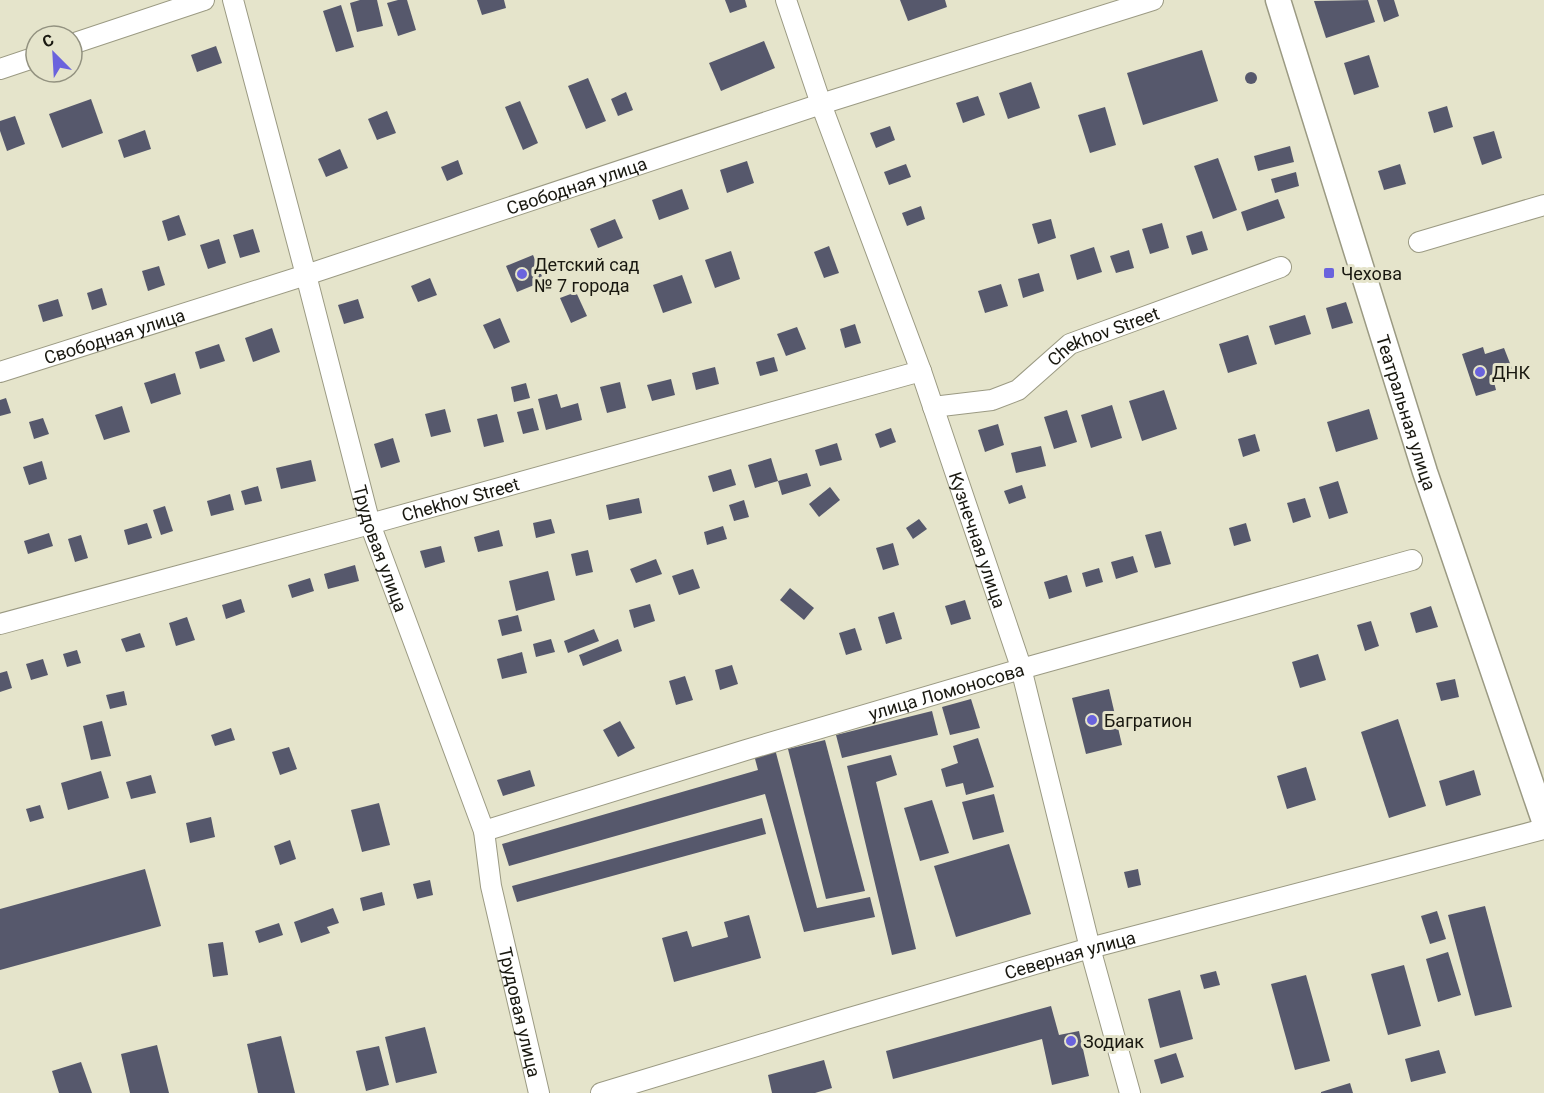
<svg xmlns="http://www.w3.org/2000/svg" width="1544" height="1093" font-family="Roboto,sans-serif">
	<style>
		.building { fill: #56586c }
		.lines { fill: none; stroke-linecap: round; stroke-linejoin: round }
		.minor-casing { stroke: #9b9a83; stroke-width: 22 }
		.major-casing { stroke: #9b9a83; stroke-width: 27 }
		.minor { stroke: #fff; stroke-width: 20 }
		.major { stroke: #fff; stroke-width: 24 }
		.poi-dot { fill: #6a63dd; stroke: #e5e4cb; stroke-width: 2 }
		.labels { text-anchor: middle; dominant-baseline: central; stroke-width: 6; stroke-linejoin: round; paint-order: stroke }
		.street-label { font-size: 18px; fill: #191810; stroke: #e5e4cb }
		.poi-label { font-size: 18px; fill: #191810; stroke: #e5e4cb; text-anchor: start }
	</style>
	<rect width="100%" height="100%" fill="#e5e4cb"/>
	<g class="building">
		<polygon points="360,0 377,0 383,26 357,32 350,3"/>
		<polygon points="398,0 407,0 416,30 398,36 387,3"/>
		<polygon points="477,0 504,0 506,8 482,15"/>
		<polygon points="725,0 745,0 747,7 730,13"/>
		<polygon points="900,0 945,0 947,7 908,21"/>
		<polygon points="1368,0 1375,22 1326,38 1314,1"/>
		<polygon points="1377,0 1394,0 1399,16 1384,22"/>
		<polygon points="341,5 354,47 336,52 323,11"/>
		<polygon points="764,41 775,68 721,91 709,63"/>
		<polygon points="216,46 222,63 197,72 191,55"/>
		<polygon points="1202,50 1218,101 1143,125 1127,73"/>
		<polygon points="1369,55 1379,87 1354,95 1344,63"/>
		<circle cx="1251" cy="78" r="6"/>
		<polygon points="588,78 606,121 586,129 568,86"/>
		<polygon points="1031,82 1040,108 1008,119 999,93"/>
		<polygon points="626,92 633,110 618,116 611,99"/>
		<polygon points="978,96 985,115 963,123 956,103"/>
		<polygon points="91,99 103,133 62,148 49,114"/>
		<polygon points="520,101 538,143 523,150 505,107"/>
		<polygon points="1447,106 1453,127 1434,133 1428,112"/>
		<polygon points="1105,107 1116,145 1090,153 1078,115"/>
		<polygon points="387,111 396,133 377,140 368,119"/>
		<polygon points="15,116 25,144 7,151 0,131 0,121"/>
		<polygon points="890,126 895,140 876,148 870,133"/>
		<polygon points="145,130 151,149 124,158 118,140"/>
		<polygon points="1494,131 1502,158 1482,165 1473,137"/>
		<polygon points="1290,146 1294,162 1258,171 1254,156"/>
		<polygon points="340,149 348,168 326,177 318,159"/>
		<polygon points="1218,158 1237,210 1213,219 1194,166"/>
		<polygon points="458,160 463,174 447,181 441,167"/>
		<polygon points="747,161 754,183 727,193 720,170"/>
		<polygon points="906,164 911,177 889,185 884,172"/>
		<polygon points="1400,164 1406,184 1384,190 1378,171"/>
		<polygon points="1296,172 1299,186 1275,193 1271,179"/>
		<polygon points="682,189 689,209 659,220 652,200"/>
		<polygon points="1278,199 1285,218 1247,231 1241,212"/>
		<polygon points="921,206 925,219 907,226 902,213"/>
		<polygon points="179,215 186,235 168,241 162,221"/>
		<polygon points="615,219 623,238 598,248 590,229"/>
		<polygon points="1051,219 1056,238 1038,244 1032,224"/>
		<polygon points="1162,223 1169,248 1150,254 1142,229"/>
		<polygon points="253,229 260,252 240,258 233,235"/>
		<polygon points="1202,231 1208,250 1192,255 1186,236"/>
		<polygon points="219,239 226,263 208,269 200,245"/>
		<polygon points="829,246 839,273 824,278 814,252"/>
		<polygon points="1094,247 1102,272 1077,280 1070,255"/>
		<polygon points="1129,250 1134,268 1116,273 1110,256"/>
		<polygon points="731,251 740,279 715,288 705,260"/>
		<polygon points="533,255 544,281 517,292 506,266"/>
		<polygon points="159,266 165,285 148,291 142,271"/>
		<polygon points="1039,273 1044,291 1023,298 1018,279"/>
		<polygon points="682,275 692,303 663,313 653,285"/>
		<polygon points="430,278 437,295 418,302 411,286"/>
		<polygon points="1001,284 1008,306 985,313 978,291"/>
		<polygon points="102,288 107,305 92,310 87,293"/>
		<polygon points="576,292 587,316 571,323 560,298"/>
		<polygon points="58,299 63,316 43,322 38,305"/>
		<polygon points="358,299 364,318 344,324 338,305"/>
		<polygon points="1346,302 1353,323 1332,329 1326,308"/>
		<polygon points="1305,315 1311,334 1275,345 1269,326"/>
		<polygon points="500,318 510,342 494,349 483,325"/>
		<polygon points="855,324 861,343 845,348 840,329"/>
		<polygon points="797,327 806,349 786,356 777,334"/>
		<polygon points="272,328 280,352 253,362 245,338"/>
		<polygon points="1248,335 1257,364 1228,373 1219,344"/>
		<polygon points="219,344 225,361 200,369 195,352"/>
		<polygon points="1483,347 1485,354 1504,348 1513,371 1493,378 1496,390 1476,396 1462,354"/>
		<polygon points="774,357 778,371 760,376 756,362"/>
		<polygon points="715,367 719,384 696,390 692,373"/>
		<polygon points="175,373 181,394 151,404 144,383"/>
		<polygon points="671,379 675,395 652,401 647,385"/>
		<polygon points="620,382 626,408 607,413 600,387"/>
		<polygon points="526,383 530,398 514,402 511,387"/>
		<polygon points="1164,390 1177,429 1142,441 1129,401"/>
		<polygon points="557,394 561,408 578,403 582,420 546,430 538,399"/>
		<polygon points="6,398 11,413 0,416 0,400"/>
		<polygon points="1112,405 1122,438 1091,448 1081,415"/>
		<polygon points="122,406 130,432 104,440 95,415"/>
		<polygon points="533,408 539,430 523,434 517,412"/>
		<polygon points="445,409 451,432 431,437 425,414"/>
		<polygon points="1369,409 1378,439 1336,452 1327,422"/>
		<polygon points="1067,410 1077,442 1054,449 1044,417"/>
		<polygon points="497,414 504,442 484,447 477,419"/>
		<polygon points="43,418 49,434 34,439 29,422"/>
		<polygon points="998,424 1004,445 985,452 978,430"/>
		<polygon points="891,428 896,442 880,448 875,434"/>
		<polygon points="1255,434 1260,451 1243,457 1238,439"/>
		<polygon points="393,438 400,462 381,468 374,444"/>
		<polygon points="837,443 842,460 820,466 815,450"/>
		<polygon points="1041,446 1046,466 1016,473 1011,453"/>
		<polygon points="771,458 778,481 755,488 748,465"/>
		<polygon points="311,460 316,481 281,489 276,468"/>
		<polygon points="42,461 47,479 29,485 23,467"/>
		<polygon points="731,469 736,485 713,492 708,476"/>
		<polygon points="807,473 811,486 782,495 778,481"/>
		<polygon points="1338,481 1348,513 1329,519 1319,487"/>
		<polygon points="1022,485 1026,498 1009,504 1004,491"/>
		<polygon points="258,486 262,501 245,505 241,491"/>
		<polygon points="830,487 840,500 819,517 809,504"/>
		<polygon points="230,494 234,510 211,516 207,501"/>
		<polygon points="639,498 642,513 609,520 606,505"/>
		<polygon points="1305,498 1311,517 1293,523 1287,503"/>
		<polygon points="744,500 749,517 734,521 729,505"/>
		<polygon points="165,506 173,531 161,535 153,510"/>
		<polygon points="551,519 555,533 536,538 533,523"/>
		<polygon points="919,519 927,529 913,539 906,528"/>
		<polygon points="147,523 152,538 128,545 124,530"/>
		<polygon points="1246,523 1251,541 1234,546 1229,528"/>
		<polygon points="723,526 727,539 707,545 704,532"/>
		<polygon points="499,530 503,546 478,552 474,537"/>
		<polygon points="1161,531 1171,564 1155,568 1145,535"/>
		<polygon points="49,533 53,546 28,554 24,541"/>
		<polygon points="81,535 88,558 75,562 68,539"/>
		<polygon points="893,543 899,565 883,570 876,548"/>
		<polygon points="441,546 445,562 425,568 420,551"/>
		<polygon points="588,550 593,572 576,576 571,554"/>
		<polygon points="1133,556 1138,572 1116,579 1111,562"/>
		<polygon points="656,559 662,574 636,583 630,569"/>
		<polygon points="355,565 359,581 328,589 324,574"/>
		<polygon points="1099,568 1103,582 1086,587 1082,573"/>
		<polygon points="693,569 700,588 679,595 672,576"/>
		<polygon points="548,571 555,600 516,611 509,581"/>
		<polygon points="1067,575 1072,592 1049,599 1044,582"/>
		<polygon points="310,578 314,591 292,598 288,585"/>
		<polygon points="790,588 814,608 804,620 780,600"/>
		<polygon points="241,599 245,612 226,619 222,605"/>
		<polygon points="965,600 971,619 951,625 945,606"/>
		<polygon points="650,604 655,621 634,628 629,610"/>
		<polygon points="1431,606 1438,627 1416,633 1410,613"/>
		<polygon points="894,612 902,639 886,644 878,617"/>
		<polygon points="518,615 522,631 502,636 498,620"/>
		<polygon points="187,617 195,640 176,646 169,623"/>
		<polygon points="1371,621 1379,646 1365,651 1357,625"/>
		<polygon points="855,628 862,650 846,655 839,633"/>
		<polygon points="594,629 599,641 568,653 564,641"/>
		<polygon points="140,633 145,647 126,652 121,639"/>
		<polygon points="551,639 555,652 536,657 533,644"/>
		<polygon points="618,639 622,651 583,666 579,655"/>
		<polygon points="77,650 81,663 67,667 63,654"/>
		<polygon points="522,652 527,673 502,679 497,659"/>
		<polygon points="1318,654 1326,680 1300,688 1292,662"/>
		<polygon points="43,659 48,675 31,680 26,664"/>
		<polygon points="732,665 738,684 720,690 715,670"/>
		<polygon points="7,671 12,688 0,692 0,673"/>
		<polygon points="685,676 693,700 676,705 669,681"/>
		<polygon points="1455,679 1459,697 1441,701 1436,683"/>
		<polygon points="1109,689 1122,745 1086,754 1072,698"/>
		<polygon points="124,691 127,705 110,709 106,695"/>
		<polygon points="971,699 980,728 950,735 942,707"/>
		<polygon points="932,711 938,735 842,758 836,735"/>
		<polygon points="1398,719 1426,806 1389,818 1361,732"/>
		<polygon points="102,721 111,756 91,760 83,726"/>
		<polygon points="620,721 635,748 618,757 603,730"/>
		<polygon points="231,728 235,740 215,746 211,735"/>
		<polygon points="978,738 994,787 966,795 963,783 946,787 941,769 958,763 953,746"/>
		<polygon points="825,740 865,891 826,899 788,749"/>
		<polygon points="289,747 297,769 280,775 272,752"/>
		<polygon points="775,749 817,908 870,897 875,917 804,932 765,794 509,866 502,844 758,770 754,755"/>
		<polygon points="891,755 897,775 876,782 916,949 892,955 847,766"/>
		<polygon points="1306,767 1316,800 1287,809 1277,776"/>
		<polygon points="530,770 535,786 503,796 497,780"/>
		<polygon points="1474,770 1481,795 1446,806 1439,781"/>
		<polygon points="101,771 109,798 68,810 61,783"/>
		<polygon points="151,775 156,793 131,799 126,782"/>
		<polygon points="994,794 1004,832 973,840 962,802"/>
		<polygon points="932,800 949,853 920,861 904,808"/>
		<polygon points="379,803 390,845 362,852 351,810"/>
		<polygon points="40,805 44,818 30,822 26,809"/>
		<polygon points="211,817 215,837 190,843 186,823"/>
		<polygon points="762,818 766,834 517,902 512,886"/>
		<polygon points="290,840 296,859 280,865 274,846"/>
		<polygon points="1009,844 1031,914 956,937 934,866"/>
		<polygon points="145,869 161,926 0,970 0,909"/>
		<polygon points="1138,869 1141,885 1128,888 1124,872"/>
		<polygon points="430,880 433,895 417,899 413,884"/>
		<polygon points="382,892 385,905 363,911 360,898"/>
		<polygon points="1485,906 1512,1007 1475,1016 1448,915"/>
		<polygon points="333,908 339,923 327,927 330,933 301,943 294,922"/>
		<polygon points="1437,911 1446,939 1430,944 1421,916"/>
		<polygon points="749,915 761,958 674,982 662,938 687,931 692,947 728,937 724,922"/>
		<polygon points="279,923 283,935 259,943 255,931"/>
		<polygon points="223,942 228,975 213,977 208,944"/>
		<polygon points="1448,952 1461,995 1438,1002 1426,959"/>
		<polygon points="1404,965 1421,1026 1388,1035 1371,974"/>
		<polygon points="1216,971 1220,985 1204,989 1200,975"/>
		<polygon points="1306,975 1330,1061 1295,1070 1271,984"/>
		<polygon points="1180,990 1193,1039 1160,1048 1148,999"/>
		<polygon points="1051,1006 1059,1035 1079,1031 1089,1076 1052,1085 1042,1039 893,1079 886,1051"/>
		<polygon points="425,1027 437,1073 396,1083 385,1037"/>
		<polygon points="281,1036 295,1093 258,1093 247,1044"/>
		<polygon points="157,1045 169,1093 130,1093 121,1054"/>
		<polygon points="379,1046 389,1085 366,1091 356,1051"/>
		<polygon points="1439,1050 1446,1073 1411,1082 1405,1059"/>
		<polygon points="1176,1053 1184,1077 1161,1084 1154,1060"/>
		<polygon points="824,1060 832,1088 815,1093 772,1093 768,1075"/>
		<polygon points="81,1062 92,1093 59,1093 52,1071"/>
		<polygon points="1350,1083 1353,1093 1321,1093 1321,1092"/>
	</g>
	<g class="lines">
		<defs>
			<g id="minor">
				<path id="s1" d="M233,0L306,275L370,524L484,831L491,886L539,1093"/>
				<path id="s2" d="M786,0L821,104L921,371L1020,664L1090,948L1130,1093"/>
				<polyline points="72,44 204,0"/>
				<polyline points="0,69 36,57"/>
				<polyline points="1419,242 1544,205"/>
				<path id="s3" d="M0,372L306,275L821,104L1153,0"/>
				<path id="s4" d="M933,407L992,400L1018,390L1070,344L1281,267"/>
				<path id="s5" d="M0,624L370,524L921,371"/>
				<path id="s6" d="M484,831L746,750L1021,669L1412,560"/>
				<path id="s7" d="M601,1093L846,1019L1090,948L1544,829"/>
			</g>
			<g id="major">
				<path id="s8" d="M1278,0L1425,472L1544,821"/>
			</g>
		</defs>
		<use href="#minor" class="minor-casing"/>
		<use href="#major" class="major-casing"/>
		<use href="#minor" class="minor"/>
		<use href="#major" class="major"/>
	</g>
	<g class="poi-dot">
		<rect x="1323" y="267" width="12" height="12" rx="3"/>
		<circle cx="522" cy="274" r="6"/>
		<circle cx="1480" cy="372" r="6"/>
		<circle cx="1092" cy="720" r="6"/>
		<circle cx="1071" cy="1041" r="6"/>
	</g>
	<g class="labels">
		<g class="street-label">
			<text stroke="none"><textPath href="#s3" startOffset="606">Свободная улица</textPath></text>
			<text stroke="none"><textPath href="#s3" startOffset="120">Свободная улица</textPath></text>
			<text stroke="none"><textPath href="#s4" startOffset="190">Chekhov Street</textPath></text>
			<text stroke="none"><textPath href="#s8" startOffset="432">Театральная улица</textPath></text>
			<text stroke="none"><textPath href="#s5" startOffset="477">Chekhov Street</textPath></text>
			<text stroke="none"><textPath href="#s2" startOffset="573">Кузнечная улица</textPath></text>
			<text stroke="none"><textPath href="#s1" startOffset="568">Трудовая улица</textPath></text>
			<text stroke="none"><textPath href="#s6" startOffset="483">улица Ломоносова</textPath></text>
			<text stroke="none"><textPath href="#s7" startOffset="489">Северная улица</textPath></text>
			<text stroke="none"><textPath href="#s1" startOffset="1054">Трудовая улица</textPath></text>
		</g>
		<g class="poi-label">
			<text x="534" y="264">Детский сад<tspan x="534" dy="21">№ 7 города</tspan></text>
			<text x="1341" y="273">Чехова</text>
			<text x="1492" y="372">ДНК</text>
			<text x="1104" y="720">Багратион</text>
			<text x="1083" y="1041">Зодиак</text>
		</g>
	</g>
	<g transform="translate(54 54) rotate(336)"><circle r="28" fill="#e5e4cb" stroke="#939280" stroke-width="1.5"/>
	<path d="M0-4.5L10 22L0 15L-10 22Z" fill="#6a63dd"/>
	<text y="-9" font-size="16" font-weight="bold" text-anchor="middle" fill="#191810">С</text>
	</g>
</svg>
